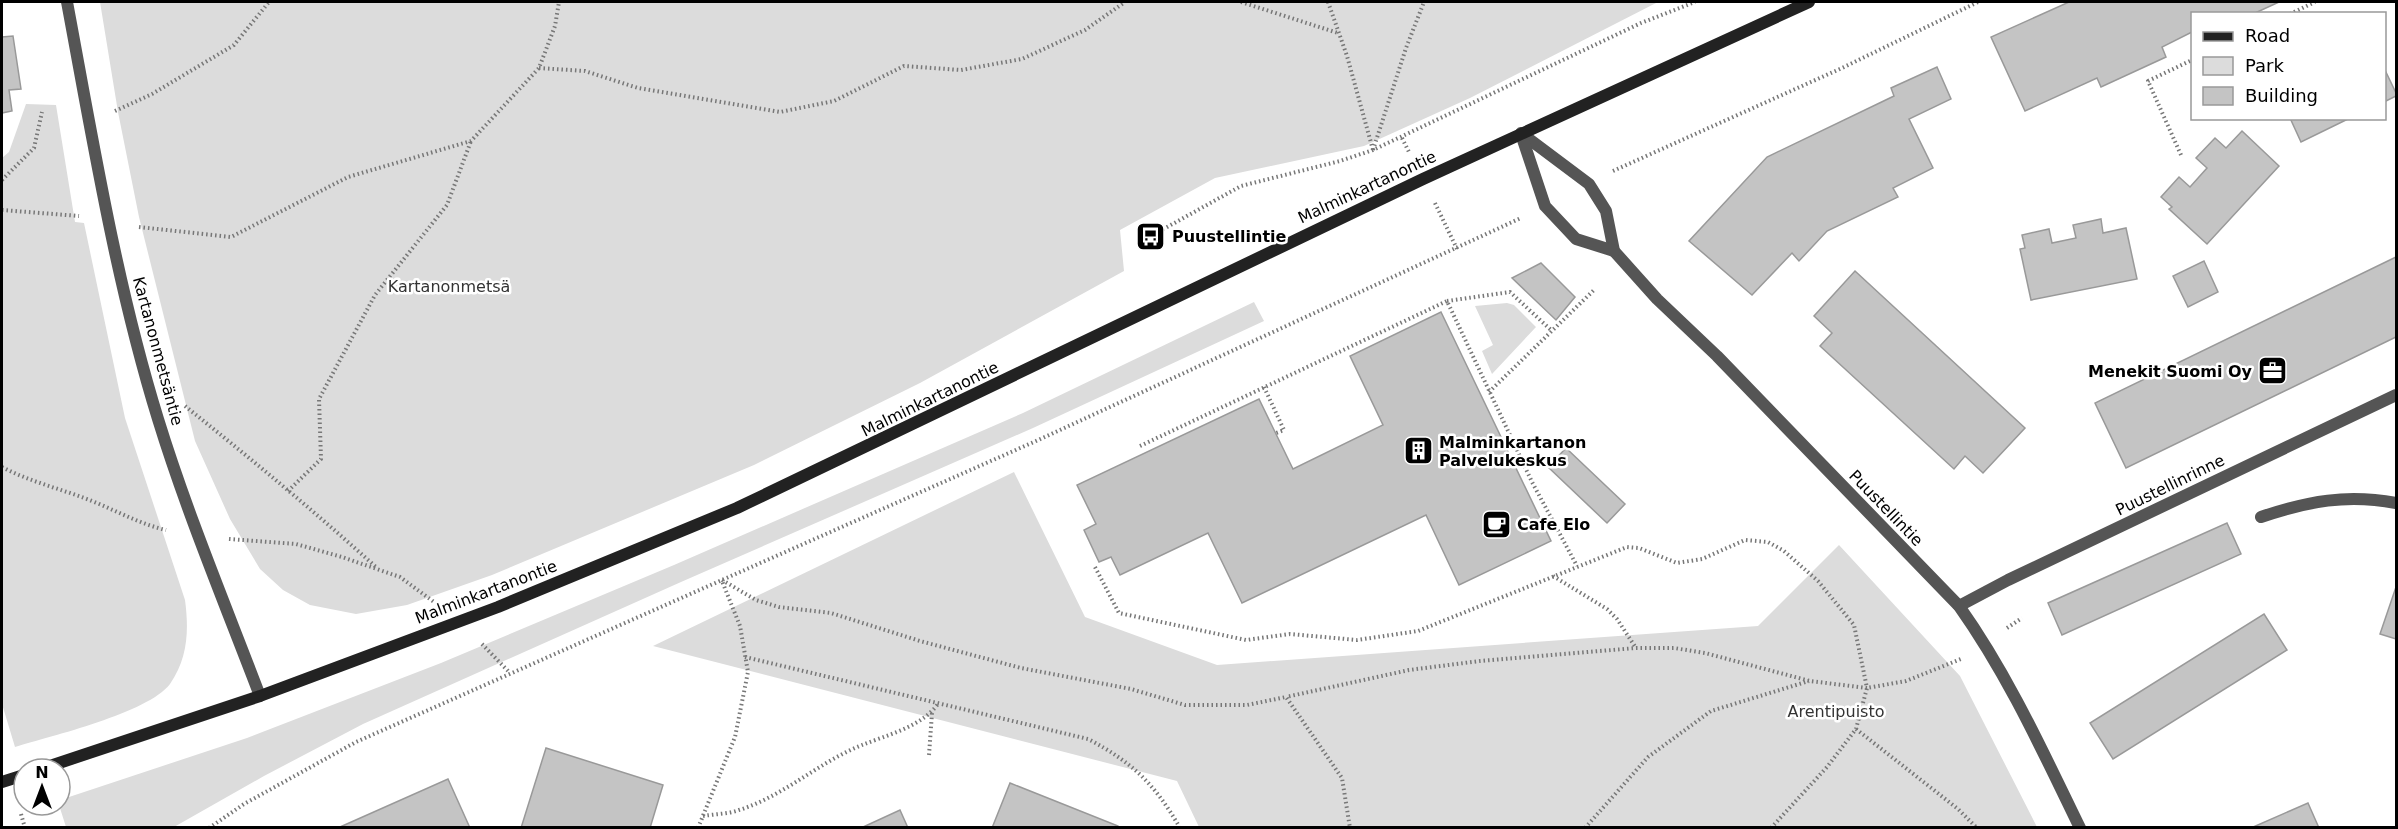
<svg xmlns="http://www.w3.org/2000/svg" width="2398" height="829" font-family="'DejaVu Sans',sans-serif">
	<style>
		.green { fill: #dcdcdc }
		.building { fill: #c4c4c4; stroke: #999; stroke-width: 1.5 }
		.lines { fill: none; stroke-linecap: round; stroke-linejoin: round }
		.path { stroke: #777; stroke-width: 4; stroke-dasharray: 1.5 3; stroke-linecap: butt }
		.lane { stroke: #555; stroke-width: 12 }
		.street { stroke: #555; stroke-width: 12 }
		.secondary { stroke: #222; stroke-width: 12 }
		.labels { text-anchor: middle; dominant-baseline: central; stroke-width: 5; stroke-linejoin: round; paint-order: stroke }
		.street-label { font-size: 16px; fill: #000; stroke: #fff }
		.poi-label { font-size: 16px; font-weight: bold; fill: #000; stroke: #fff; text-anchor: start }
		.park-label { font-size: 16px; fill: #333; stroke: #fff }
	</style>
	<rect width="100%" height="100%" fill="#fff"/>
	<g class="green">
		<polygon points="100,2 1658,2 1470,98 1364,146 1215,178 1120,230 1124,271 920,383 754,465 492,575 407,605 356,614 310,605 283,590 260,569 230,519 195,441 139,217 118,112"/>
		<path d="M26,104L56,105L75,222L84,223L125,418L185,600C189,630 188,658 170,684C148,713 51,736 15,747L2,704V158L9,152Z"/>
		<polygon points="1254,302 1264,321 1033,428 681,582 363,724 264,776 174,827 66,827 59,805 60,800 247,738 441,663 674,565 1023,413"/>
		<polygon points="1507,303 1514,305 1536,327 1492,374 1482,351 1493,345 1475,306"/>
		<polygon points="1014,472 1085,617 1217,665 1758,626 1839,545 1960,676 2037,827 1199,827 1177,781 653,646"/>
	</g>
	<g class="building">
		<polygon points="2069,2 2279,2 2253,14 2192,14 2192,32 2162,47 2166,57 2101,87 2097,78 2025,111 1991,37"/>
		<polygon points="13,36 21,89 9,90 12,111 2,113 2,37"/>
		<polygon points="1937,67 1951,99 1909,119 1933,168 1893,188 1898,197 1827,231 1799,261 1792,253 1752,295 1689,241 1767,157 1894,96 1891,88"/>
		<polygon points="2384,68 2396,93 2396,96 2384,102"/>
		<polygon points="2290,118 2350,118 2301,142"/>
		<polygon points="2242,131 2279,166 2207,244 2169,209 2172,207 2161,197 2179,177 2190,187 2207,168 2196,158 2215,138 2226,148"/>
		<polygon points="2101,219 2103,233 2126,228 2137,279 2031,300 2020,249 2025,248 2022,235 2049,229 2052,243 2076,238 2073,225"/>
		<polygon points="2396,257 2396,337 2126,468 2095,403"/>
		<polygon points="2204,261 2218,292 2188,307 2173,276"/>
		<polygon points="1541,263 1575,297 1556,320 1512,278"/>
		<polygon points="1855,271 2025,428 1983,473 1965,456 1954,469 1820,346 1832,333 1814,316"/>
		<polygon points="1441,312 1551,541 1459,585 1426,515 1242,603 1208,533 1120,575 1111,557 1099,562 1084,530 1096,524 1077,485 1259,399 1293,469 1383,425 1350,356"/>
		<polygon points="1566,448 1625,504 1607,523 1548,467"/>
		<polygon points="2227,523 2241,554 2062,635 2048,603"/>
		<polygon points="2396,587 2396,639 2380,634"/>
		<polygon points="2264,614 2287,650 2113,759 2090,723"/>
		<polygon points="546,748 663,785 650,828 521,828"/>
		<polygon points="448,779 470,828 340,827"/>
		<polygon points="1010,783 1118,826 1118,828 992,828"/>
		<polygon points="2308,803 2319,828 2251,828"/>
		<polygon points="900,810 908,828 861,828"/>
	</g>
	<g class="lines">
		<g class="path">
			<polyline points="1241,2 1338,33"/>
			<polyline points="1328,2 1347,56 1373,150"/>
			<polyline points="2290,14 2315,2"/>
			<polyline points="539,68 585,71 638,88 780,112 834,101 904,66 961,70 1022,59 1085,30 1125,2"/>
			<polyline points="115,111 152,94 234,45 269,2"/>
			<polyline points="1402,138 1410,154"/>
			<polyline points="1373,150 1406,48 1424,2"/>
			<polyline points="2181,155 2148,81 2192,60"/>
			<polyline points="1613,171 1842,68 1978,2"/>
			<polyline points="2,180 34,148 42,112"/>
			<polyline points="1435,203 1457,249"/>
			<polyline points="2,210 79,216"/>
			<polyline points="139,227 231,237 348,177 471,141 539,68 555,26 559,2"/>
			<polyline points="1151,236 1241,186 1340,161 1373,150 1641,23 1695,2"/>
			<polyline points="1447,301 1510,292 1552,331"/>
			<polyline points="1264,387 1284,430 1276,433"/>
			<polyline points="1489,392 1594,290"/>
			<path d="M185,406C250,458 314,511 376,567"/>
			<polyline points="1140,446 1447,301 1532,482 1577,566"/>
			<path d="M2,467C30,482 62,489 92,501C117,511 140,524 166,530"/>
			<polyline points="288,491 321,459 319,399 375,295 447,205 471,141"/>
			<polyline points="229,539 296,544 342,557 400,577 434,602"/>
			<polyline points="1095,567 1119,613 1246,640 1290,634 1357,640 1418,631 1627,547 1639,548 1677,563 1702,559 1745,540 1768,542 1784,551 1818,581 1854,625 1867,688 1810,681 1705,653 1674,648 1636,648 1480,661 1409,670 1286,697"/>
			<polyline points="1553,576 1607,609 1617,619 1636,648"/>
			<polyline points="722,580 756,600 779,607 831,613 920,641 1021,668 1131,689 1185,705 1247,705 1286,697 1342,778 1350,828"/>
			<polyline points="2007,628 2022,618"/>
			<polyline points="482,644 510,673"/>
			<path d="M745,657L1088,739C1132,762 1155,784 1180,828"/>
			<polyline points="1856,729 1958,809 1977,828"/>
			<polyline points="929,755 932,713"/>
			<polyline points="21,814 25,828"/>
			<path d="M703,816C715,814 728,814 739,810C784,796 819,762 862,745C887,735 921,727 938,704"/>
			<polyline points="209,828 244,804 356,742 1036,441 1521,218"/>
			<polyline points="698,828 735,737 748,672 740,626 722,581"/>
			<polyline points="1585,828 1648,757 1711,711 1809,681"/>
			<polyline points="1771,828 1827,767 1856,729 1867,688 1906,681 1961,659"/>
		</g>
		<path class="lane" d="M2261,517C2308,501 2347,494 2396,503"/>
		<g class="street">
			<path d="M67,2C93,141 116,283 158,419C187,513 225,604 260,696"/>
			<path d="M1521,133L1589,184L1606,211L1614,251L1657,299L1717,356L1959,606C2008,675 2043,752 2080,828"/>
			<polyline points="1521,134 1545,206 1576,239 1614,251"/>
			<polyline points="1959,606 2008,580 2396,395"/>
		</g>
		<g class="secondary">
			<polyline points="41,769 260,696 498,607 737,508 1423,179 1809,2"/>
			<polyline points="2,782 24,775"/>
		</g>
	</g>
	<defs>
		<symbol id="bus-square" viewBox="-11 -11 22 22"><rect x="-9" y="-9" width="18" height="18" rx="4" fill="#000" stroke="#fff"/><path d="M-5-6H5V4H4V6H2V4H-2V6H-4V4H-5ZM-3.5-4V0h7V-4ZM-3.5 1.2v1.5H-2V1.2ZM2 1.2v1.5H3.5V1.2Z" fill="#fff"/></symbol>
		<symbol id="office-square" viewBox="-11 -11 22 22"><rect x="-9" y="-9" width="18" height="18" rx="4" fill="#000" stroke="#fff"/><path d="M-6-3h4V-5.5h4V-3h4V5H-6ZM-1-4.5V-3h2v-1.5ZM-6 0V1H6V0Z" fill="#fff"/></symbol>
		<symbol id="building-square" viewBox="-11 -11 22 22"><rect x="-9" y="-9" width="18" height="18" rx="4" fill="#000" stroke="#fff"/><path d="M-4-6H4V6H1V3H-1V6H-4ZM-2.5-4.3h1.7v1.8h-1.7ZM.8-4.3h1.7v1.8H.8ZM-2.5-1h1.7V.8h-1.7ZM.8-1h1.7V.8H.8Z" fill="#fff"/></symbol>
		<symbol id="cafe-square" viewBox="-11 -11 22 22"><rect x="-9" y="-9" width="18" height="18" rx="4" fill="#000" stroke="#fff"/><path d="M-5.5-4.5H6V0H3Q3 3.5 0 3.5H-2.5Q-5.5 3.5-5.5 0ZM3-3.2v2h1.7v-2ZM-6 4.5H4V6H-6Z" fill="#fff"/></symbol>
	</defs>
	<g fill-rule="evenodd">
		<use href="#bus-square" x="1134" y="220" width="33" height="33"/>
		<use href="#office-square" x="2256" y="354" width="33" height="33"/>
		<use href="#building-square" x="1402" y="434" width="33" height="33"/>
		<use href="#cafe-square" x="1480" y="508" width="33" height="33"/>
	</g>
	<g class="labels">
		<g class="street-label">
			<text transform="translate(1367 187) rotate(-25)">Malminkartanontie</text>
			<text transform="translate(158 351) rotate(75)">Kartanonmetsäntie</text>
			<text transform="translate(930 399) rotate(-26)">Malminkartanontie</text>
			<text transform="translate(2170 485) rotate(-26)">Puustellinrinne</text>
			<text transform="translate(1886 508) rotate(46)">Puustellintie</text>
			<text transform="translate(486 592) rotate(-21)">Malminkartanontie</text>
		</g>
		<g class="poi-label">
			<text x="1172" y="236">Puustellintie</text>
			<text x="2252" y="371" text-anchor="end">Menekit Suomi Oy</text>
			<text x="1439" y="442">Malminkartanon<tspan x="1439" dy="18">Palvelukeskus</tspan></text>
			<text x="1517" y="524">Cafe Elo</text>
		</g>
		<g class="park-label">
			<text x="449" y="286">Kartanonmetsä</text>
			<text x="1836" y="711">Arentipuisto</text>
		</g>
	</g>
	<rect width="2398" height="829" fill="none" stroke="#000000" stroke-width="6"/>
	<rect x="2191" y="12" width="195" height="108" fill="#ffffff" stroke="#999999" stroke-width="1.5"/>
	<rect x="2203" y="32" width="30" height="9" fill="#222222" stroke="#999999" stroke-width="1.5"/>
	<text x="2245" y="42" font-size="18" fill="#000000">Road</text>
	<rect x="2203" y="57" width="30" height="18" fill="#dcdcdc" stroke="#999999" stroke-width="1.5"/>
	<text x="2245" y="72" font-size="18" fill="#000000">Park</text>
	<rect x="2203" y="87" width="30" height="18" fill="#c4c4c4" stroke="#999999" stroke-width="1.5"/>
	<text x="2245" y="102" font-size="18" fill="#000000">Building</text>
	<g transform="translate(42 787)"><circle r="28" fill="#ffffff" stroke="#999999" stroke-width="1.5"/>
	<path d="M0-4.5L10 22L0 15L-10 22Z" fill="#000000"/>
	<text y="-9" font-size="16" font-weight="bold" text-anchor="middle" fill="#000000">N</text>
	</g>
</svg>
